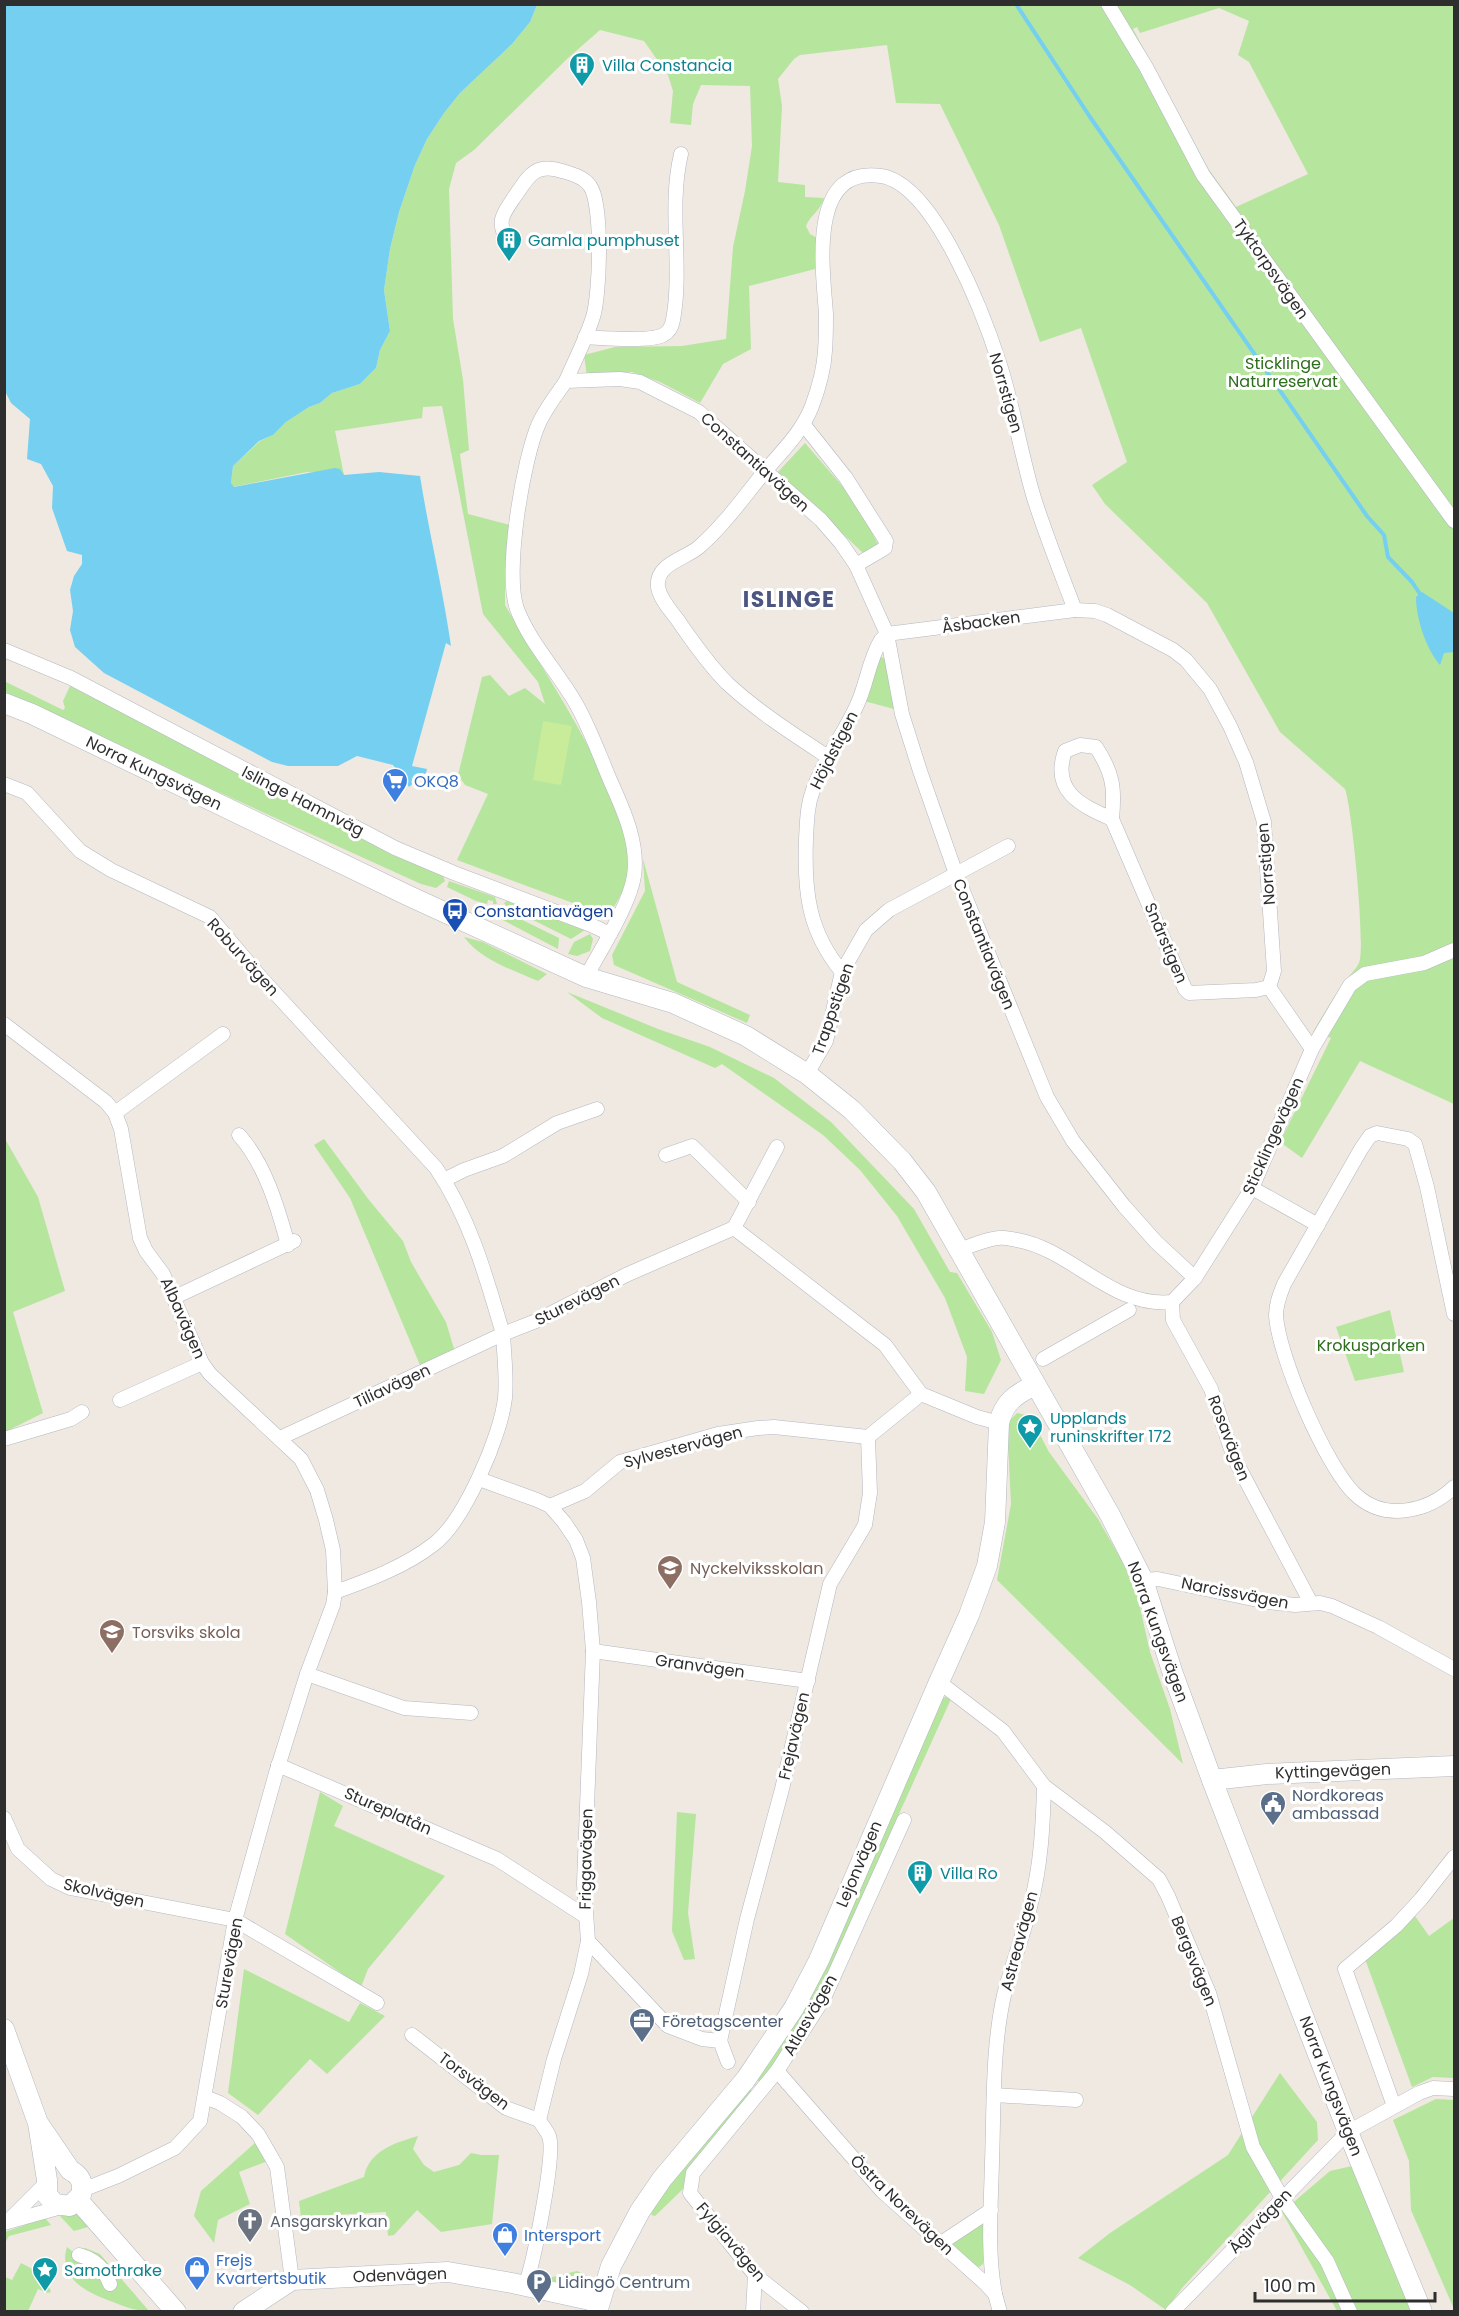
<svg xmlns="http://www.w3.org/2000/svg" width="1459" height="2316" font-family="Poppins,sans-serif">
	<style>
		.green { fill: #b6e59e; fill-rule: evenodd }
		.pitch { fill: #c9ec9a }
		.water { fill: #75cff0 }
		.lines { fill: none; stroke-linecap: round; stroke-linejoin: round }
		.stream { stroke: #75cff0; stroke-width: 4 }
		.street-casing { stroke: #b4b7c1; stroke-width: 15 }
		.secondary-casing { stroke: #b4b7c1; stroke-width: 21 }
		.street { stroke: #fff; stroke-width: 14 }
		.secondary { stroke: #fff; stroke-width: 20 }
		.labels { text-anchor: middle; dominant-baseline: central; stroke-width: 6; stroke-linejoin: round; paint-order: stroke }
		.culture-label { font-size: 16px; fill: #0d838f; stroke: #fff; text-anchor: start }
		.street-label { font-size: 16px; fill: #2e2e2e; stroke: #fff }
		.park-label { font-size: 16px; fill: #2c6e1b; stroke: #fff }
		.shop-label { font-size: 16px; fill: #366cbe; stroke: #fff; text-anchor: start }
		.transit-label { font-size: 16px; fill: #164399; stroke: #fff; text-anchor: start }
		.education-label { font-size: 16px; fill: #785e54; stroke: #fff; text-anchor: start }
		.service-label { font-size: 16px; fill: #4e5e75; stroke: #fff; text-anchor: start }
		.worship-label { font-size: 16px; fill: #5b616d; stroke: #fff; text-anchor: start }
		.district-label { font-size: 22px; font-weight: bold; letter-spacing: 1.5px; fill: #4d5680; stroke: #fff }
	</style>
	<rect width="100%" height="100%" fill="#efe9e1"/>
	<g class="green">
		<path d="M537,5H1454V1104L1360,1061L1302,1158L1280,1142L1331,1038L1313,1032C1323,1015 1333,998 1345,981C1349,976 1356,969 1359,963C1366,949 1352,807 1345,789L1280,732L1207,603L1105,504L1092,485L1127,462L1081,328L1040,342L999,225L940,104L896,103L887,45L800,55L794,59L778,79L782,106L778,182L805,185V197L824,198C820,212 811,214 806,226L810,234L817,238L815,269L749,286L751,349L723,364L700,403L660,382L632,372L587,376L584,355L615,347L682,346L726,339L733,247L745,191L752,146L750,86L701,85L693,104L691,125L670,123L673,91L668,75L644,41L600,30L568,58L474,150L456,163L449,189L453,319L463,380L469,450L460,454L468,514L510,525L505,586V605C539,664 577,719 605,780C615,802 627,824 630,848C633,874 622,896 608,916L457,860L488,794L465,785L458,775L482,677L490,675L509,696L525,688L545,704L538,682L483,614L442,406L423,407L422,418L335,431L344,475L307,472L233,487L231,483L233,466L260,441L273,435L286,422L309,407L320,403L332,393L360,384L376,368L380,350L390,331L384,290L390,249L399,212L415,165L427,139L444,113L460,93L512,44L530,22ZM1219,8L1249,21L1238,55L1249,62L1308,174L1236,207L1209,170L1133,29L1137,27L1140,33Z"/>
		<polygon points="805,443 856,502 878,544 863,553 778,472"/>
		<polygon points="878,656 887,659 894,709 864,701"/>
		<polygon points="4,681 63,710 65,708 63,701 70,686 443,875 445,881 436,888 421,884 214,790 53,713 5,692"/>
		<polygon points="643,859 677,982 750,1015 747,1023 614,965 612,955 645,891"/>
		<polygon points="449,881 495,897 497,904 493,904 493,901 488,900 487,904 476,901 447,887"/>
		<polygon points="507,901 584,930 585,930 571,939 507,907 504,903"/>
		<polygon points="480,908 508,913 559,938 558,949"/>
		<polygon points="590,934 593,939 590,951 577,956 568,954 574,942"/>
		<path d="M464,937L483,942L547,974L538,981C513,970 481,960 464,937Z"/>
		<polygon points="567,992 658,1029 710,1047 774,1078 831,1122 914,1209 950,1272 957,1273 992,1332 1001,1360 984,1394 965,1391 967,1357 945,1298 897,1216 860,1170 823,1135 722,1064 715,1068 602,1018"/>
		<polygon points="4,1137 38,1197 65,1291 13,1312 43,1413 5,1432"/>
		<polygon points="324,1139 369,1200 403,1241 411,1262 446,1322 455,1352 420,1365 350,1198 314,1145"/>
		<polygon points="1390,1310 1404,1372 1355,1381 1336,1327"/>
		<polygon points="1017,1413 1030,1416 1049,1452 1098,1519 1121,1559 1137,1594 1150,1652 1170,1709 1183,1764 997,1580 1011,1504 1007,1423"/>
		<polygon points="946,1697 951,1699 899,1814 834,1965 810,2011 781,2056 760,2083 757,2079 939,1698"/>
		<polygon points="320,1792 343,1806 334,1826 445,1876 368,1969 361,1987 285,1934"/>
		<polygon points="677,1812 696,1814 688,1913 695,1959 684,1960 672,1931"/>
		<polygon points="1415,1916 1429,1936 1454,1918 1454,2078 1433,2077 1412,2087 1365,1959"/>
		<polygon points="244,1969 349,2022 360,2003 385,2016 327,2074 310,2059 258,2115 228,2093"/>
		<polygon points="1280,2073 1317,2122 1318,2140 1182,2288 1166,2310 1130,2285 1078,2258 1110,2233 1228,2155"/>
		<polygon points="748,2087 752,2091 686,2178 683,2189 655,2216 651,2215 659,2194"/>
		<polygon points="1436,2099 1454,2100 1454,2309 1411,2210 1409,2161 1393,2120"/>
		<path d="M418,2136L413,2149L424,2165L434,2172L459,2165L471,2153L481,2155H499L492,2224L441,2232L417,2210L394,2235L388,2236L386,2212L301,2217L299,2201L364,2177C369,2151 394,2143 418,2136Z"/>
		<polygon points="257,2141 268,2161 239,2172 250,2204 218,2220 214,2243 194,2216 201,2191"/>
		<polygon points="1352,2166 1412,2311 1337,2311 1282,2212 1330,2171"/>
		<polygon points="69,2213 78,2214 95,2225 74,2231 60,2216"/>
		<polygon points="45,2218 51,2225 9,2236 5,2243 5,2232"/>
		<polygon points="987,2219 983,2264 979,2267 974,2265 950,2243"/>
		<path d="M67,2247L73,2252L85,2248L100,2254L149,2311C136,2311 125,2307 113,2302C88,2293 57,2279 67,2247Z"/>
		<polygon points="21,2263 44,2275 51,2292 48,2293 38,2289 28,2311 5,2311 5,2277 12,2280"/>
		<path d="M577,2271L592,2278C580,2291 559,2282 544,2279Z"/>
	</g>
	<polygon class="pitch" points="543,721 572,726 561,785 533,780"/>
	<g class="water">
		<path d="M4,5H537L530,22L512,44L460,93L444,113L427,139L415,165L399,212L390,249L384,290L390,331L380,350L376,368L360,384L332,393L320,403L309,407L286,422L273,435L259,441L233,466L231,483L234,487L335,468L340,469L344,475L379,472L420,476C429,533 443,589 451,646L446,643L412,766L427,769L426,773L409,787L393,765L357,756L338,766H288L272,762L104,673L75,647L70,630L73,611L70,590L74,576L82,564V555L67,551L52,508L53,486L41,464L27,459L30,419L11,403L5,391Z"/>
		<path d="M1422,592L1454,613V652L1444,653L1440,665C1426,649 1416,618 1416,597Z"/>
	</g>
	<g class="lines">
		<polyline class="stream" points="1016,4 1090,117 1367,516 1384,535 1388,557 1412,582 1420,594"/>
		<defs>
			<g id="street">
				<polyline points="1108,4 1146,67 1203,175 1454,521"/>
				<path d="M507,240C497,222 502,215 513,199C528,178 533,162 562,171C572,174 584,177 590,186C603,204 600,295 593,317C586,339 575,360 566,381"/>
				<path d="M585,337C603,338 650,342 663,335C669,332 672,326 673,320C683,266 668,209 681,154"/>
				<polyline points="804,425 846,478 886,541 885,548 856,565"/>
				<polyline points="4,650 71,678 395,848 454,873 591,925 610,934"/>
				<path d="M1080,745L1096,747C1113,773 1115,788 1112,819C1080,805 1051,791 1065,751Z"/>
				<path d="M828,757C793,734 757,711 727,683C708,664 692,641 677,619C670,610 660,599 658,587C655,564 685,559 699,547C725,524 744,497 765,471C783,450 802,432 812,406C818,390 824,368 825,351C826,339 826,326 826,314C823,270 807,165 881,176C935,184 985,318 1000,365C1014,409 1021,455 1034,498C1046,536 1061,573 1075,610L1095,611L1107,615L1173,650L1186,660L1210,689L1230,726L1246,762L1264,822L1274,971L1269,987L1312,1049"/>
				<path d="M4,784L27,793L80,851L111,870L210,917L263,980L436,1168C470,1218 486,1276 503,1334L280,1438"/>
				<polyline points="1112,819 1185,989 1189,993 1256,990 1269,987"/>
				<path d="M842,972C808,931 804,891 806,839C807,822 807,806 813,790C824,759 844,734 857,705C867,684 869,659 881,640L887,634L1075,610"/>
				<path d="M586,977C600,951 630,904 634,876C639,843 623,809 610,780C599,754 589,726 575,702C557,671 530,643 517,609C504,573 523,459 539,423C546,408 557,394 566,381L620,379L640,382L699,412L821,520L841,543L856,565L887,634L902,714L920,771L956,874L1047,1097L1073,1141L1124,1206L1156,1242L1195,1278"/>
				<polyline points="4,1024 106,1102 115,1113 121,1129 140,1238 146,1251 163,1274 202,1363 210,1374 301,1459 317,1490 326,1520 333,1550 335,1592 333,1605 307,1674 276,1773 235,1920 200,2121 175,2148 118,2176 82,2190"/>
				<polyline points="807,1074 826,1041 842,972 866,930 889,910 1008,846"/>
				<polyline points="115,1113 223,1034"/>
				<path d="M239,1135C265,1164 278,1208 288,1245"/>
				<polyline points="666,1155 692,1146 749,1202"/>
				<polyline points="444,1180 464,1170 503,1156 557,1123 597,1109"/>
				<polyline points="1252,1188 1318,1225"/>
				<polyline points="734,1228 777,1147"/>
				<path d="M960,1250C972,1245 986,1239 999,1238C1004,1237 1011,1239 1017,1240C1073,1250 1111,1308 1172,1302L1195,1278L1252,1188L1312,1049L1350,985L1365,974L1424,963L1454,950"/>
				<polyline points="175,1297 294,1241"/>
				<polyline points="1172,1302 1173,1320 1211,1389 1234,1458 1311,1603"/>
				<path d="M1454,1314L1427,1187L1415,1144L1408,1139L1377,1133L1370,1136L1361,1149L1284,1284C1280,1294 1276,1304 1276,1315C1278,1355 1326,1467 1355,1494C1384,1522 1428,1512 1454,1487"/>
				<polyline points="1043,1359 1129,1310"/>
				<polyline points="120,1400 202,1363"/>
				<polyline points="4,1439 71,1419 82,1412"/>
				<path d="M479,1479L537,1500L550,1506L564,1522L576,1540L583,1558L589,1602L593,1651L584,1884L588,1941L581,1974L554,2059L539,2120C542,2125 547,2131 549,2136C556,2154 533,2265 525,2286"/>
				<polyline points="550,1506 585,1491 620,1462 718,1434 758,1428 774,1427 868,1437 921,1394"/>
				<polyline points="1143,1580 1158,1579 1267,1602 1295,1605 1320,1603 1332,1606 1378,1627 1454,1669"/>
				<path d="M335,1592C369,1580 406,1566 434,1544C464,1521 501,1436 505,1398C507,1377 504,1355 503,1334L536,1321L626,1275L734,1228L885,1345L921,1394L977,1417L999,1423"/>
				<polyline points="593,1651 808,1681"/>
				<polyline points="307,1674 404,1708 471,1713"/>
				<polyline points="939,1682 1003,1731 1044,1786 1105,1832 1159,1879 1168,1896 1209,1993 1253,2147 1282,2198 1327,2261 1350,2312"/>
				<polyline points="278,1765 497,1859 585,1916"/>
				<polyline points="4,1818 18,1849 51,1879 70,1888 235,1920 377,2003"/>
				<polyline points="588,1941 668,2026 702,2039 720,2041 728,2062"/>
				<polyline points="412,2035 506,2108 539,2120"/>
				<polyline points="720,2041 747,1919 782,1789 830,1584 865,1525 870,1493 868,1437"/>
				<polyline points="777,2071 882,2191 986,2284 995,2294 1000,2312"/>
				<polyline points="994,2095 1076,2100"/>
				<polyline points="205,2097 220,2103 242,2117 258,2134 277,2167 292,2280"/>
				<polyline points="1394,2106 1345,1969 1396,1926 1421,1899 1454,1857"/>
				<polyline points="8,2221 47,2182"/>
				<polyline points="4,2223 65,2206"/>
				<polyline points="941,2243 991,2210"/>
				<path d="M79,2255C96,2260 103,2267 110,2284"/>
				<path d="M995,2294C987,2251 991,2206 992,2162C994,2107 992,2049 1004,1995C1012,1964 1024,1934 1031,1903C1041,1865 1043,1825 1044,1786"/>
				<polyline points="753,2312 755,2275"/>
				<polyline points="802,2312 755,2275 690,2193 693,2173 777,2071 824,1998 904,1820"/>
				<polyline points="1172,2312 1348,2132 1419,2093 1433,2088 1454,2089"/>
			</g>
			<g id="secondary">
				<polyline points="4,703 32,714 409,896 586,977 673,1003 746,1036 807,1074 852,1110 902,1161 926,1192 1110,1515 1143,1580 1173,1674 1212,1780 1348,2132 1422,2312"/>
				<polyline points="1212,1780 1267,1774 1454,1766"/>
				<path d="M4,2029L38,2123L47,2180V2195L55,2204L70,2206L81,2195C84,2184 81,2176 70,2170L38,2123"/>
				<polyline points="78,2200 176,2312"/>
				<polyline points="243,2312 292,2280 448,2272 512,2283 599,2302"/>
				<path d="M597,2312L611,2266L640,2211L662,2179L746,2079L794,2008L819,1960L939,1682L969,1615L987,1566L995,1522L999,1423C1004,1402 1016,1394 1035,1385"/>
			</g>
		</defs>
		<use href="#street" class="street-casing"/>
		<use href="#secondary" class="secondary-casing"/>
		<use href="#street" class="street"/>
		<use href="#secondary" class="secondary"/>
	</g>
	<defs>
		<symbol id="building-pin" viewBox="-11 -11 22 30"><path d="M0 17L-7.5 6A9.5 9.5 0 1 1 7.5 6Z" fill="#0f9aa8" stroke="#fff"/><path d="M-4-6H4V6H1V3H-1V6H-4ZM-2.5-4.3h1.7v1.8h-1.7ZM.8-4.3h1.7v1.8H.8ZM-2.5-1h1.7V.8h-1.7ZM.8-1h1.7V.8H.8Z" fill="#fff"/></symbol>
		<symbol id="supermarket-pin" viewBox="-11 -11 22 30"><path d="M0 17L-7.5 6A9.5 9.5 0 1 1 7.5 6Z" fill="#3f7fe0" stroke="#fff"/><path d="M-6-5.5h2.5l.6 2H6L4.5 2H-2.5L-4.4-4H-6ZM-1.5 3.2a1.3 1.3 0 1 0 .1 0ZM3 3.2a1.3 1.3 0 1 0 .1 0Z" fill="#fff"/></symbol>
		<symbol id="bus-pin" viewBox="-11 -11 22 30"><path d="M0 17L-7.5 6A9.5 9.5 0 1 1 7.5 6Z" fill="#1a4fb4" stroke="#fff"/><path d="M-5-6H5V4H4V6H2V4H-2V6H-4V4H-5ZM-3.5-4V0h7V-4ZM-3.5 1.2v1.5H-2V1.2ZM2 1.2v1.5H3.5V1.2Z" fill="#fff"/></symbol>
		<symbol id="sight-pin" viewBox="-11 -11 22 30"><path d="M0 17L-7.5 6A9.5 9.5 0 1 1 7.5 6Z" fill="#0f9aa8" stroke="#fff"/><path d="M0-6L1.8-2.2L6-1.7L2.9 1.2L3.7 5.4L0 3.3L-3.7 5.4L-2.9 1.2L-6-1.7L-1.8-2.2Z" fill="#fff"/></symbol>
		<symbol id="school-pin" viewBox="-11 -11 22 30"><path d="M0 17L-7.5 6A9.5 9.5 0 1 1 7.5 6Z" fill="#8d6e63" stroke="#fff"/><path d="M0-5L7-2L0 1L-7-2ZM-4 1L0 2.5L4 1V4Q0 6-4 4Z" fill="#fff"/></symbol>
		<symbol id="civic-pin" viewBox="-11 -11 22 30"><path d="M0 17L-7.5 6A9.5 9.5 0 1 1 7.5 6Z" fill="#5c6f8a" stroke="#fff"/><path d="M-.6-6.5H3V-4.5H.6V-3L4-1V1h2V6H-6V1h2V-1L-.6-3ZM-1.2 2.5V6h2.4V2.5Z" fill="#fff"/></symbol>
		<symbol id="office-pin" viewBox="-11 -11 22 30"><path d="M0 17L-7.5 6A9.5 9.5 0 1 1 7.5 6Z" fill="#5c6f8a" stroke="#fff"/><path d="M-6-3h4V-5.5h4V-3h4V5H-6ZM-1-4.5V-3h2v-1.5ZM-6 0V1H6V0Z" fill="#fff"/></symbol>
		<symbol id="church-pin" viewBox="-11 -11 22 30"><path d="M0 17L-7.5 6A9.5 9.5 0 1 1 7.5 6Z" fill="#6b7280" stroke="#fff"/><path d="M-1.2-6h2.4v3.5h3.3v2.4h-3.3V6h-2.4V-.1h-3.3v-2.4h3.3Z" fill="#fff"/></symbol>
		<symbol id="shop-pin" viewBox="-11 -11 22 30"><path d="M0 17L-7.5 6A9.5 9.5 0 1 1 7.5 6Z" fill="#3f7fe0" stroke="#fff"/><path d="M-5-2.5h2.3a2.7 3.5 0 0 1 5.4 0H5L5.5 6h-11ZM-1.5-2.5h3a1.5 2.3 0 0 0-3 0Z" fill="#fff"/></symbol>
		<symbol id="parking-pin" viewBox="-11 -11 22 30"><path d="M0 17L-7.5 6A9.5 9.5 0 1 1 7.5 6Z" fill="#5c6f8a" stroke="#fff"/><path d="M-3.5-5.5H1a3.5 3.5 0 0 1 0 7H-1V5.5H-3.5ZM-1-3.4V-.6H.8a1.4 1.4 0 0 0 0-2.8Z" fill="#fff"/></symbol>
	</defs>
	<g fill-rule="evenodd">
		<use href="#building-pin" x="567" y="50" width="30" height="40"/>
		<use href="#building-pin" x="494" y="225" width="30" height="40"/>
		<use href="#supermarket-pin" x="380" y="766" width="30" height="40"/>
		<use href="#bus-pin" x="440" y="896" width="30" height="40"/>
		<use href="#sight-pin" x="1015" y="1412" width="30" height="40"/>
		<use href="#school-pin" x="655" y="1553" width="30" height="40"/>
		<use href="#school-pin" x="97" y="1617" width="30" height="40"/>
		<use href="#civic-pin" x="1258" y="1789" width="30" height="40"/>
		<use href="#building-pin" x="905" y="1858" width="30" height="40"/>
		<use href="#office-pin" x="627" y="2006" width="30" height="40"/>
		<use href="#church-pin" x="235" y="2206" width="30" height="40"/>
		<use href="#shop-pin" x="490" y="2220" width="30" height="40"/>
		<use href="#shop-pin" x="182" y="2254" width="30" height="40"/>
		<use href="#sight-pin" x="30" y="2255" width="30" height="40"/>
		<use href="#parking-pin" x="524" y="2267" width="30" height="40"/>
	</g>
	<g class="labels">
		<g class="culture-label">
			<text x="602" y="65">Villa Constancia</text>
			<text x="528" y="240">Gamla pumphuset</text>
			<text x="1050" y="1418">Upplands<tspan x="1050" dy="18">runinskrifter 172</tspan></text>
			<text x="940" y="1873">Villa Ro</text>
			<text x="64" y="2270">Samothrake</text>
		</g>
		<g class="street-label">
			<text transform="translate(1271 269) rotate(55)">Tyktorpsvägen</text>
			<text transform="translate(1006 393) rotate(74)">Norrstigen</text>
			<text transform="translate(755 462) rotate(42)">Constantiavägen</text>
			<text transform="translate(981 622) rotate(-8)">Åsbacken</text>
			<text transform="translate(834 750) rotate(-63)">Höjdstigen</text>
			<text transform="translate(154 773) rotate(26)">Norra Kungsvägen</text>
			<text transform="translate(303 801) rotate(27)">Islinge Hamnväg</text>
			<text transform="translate(1266 864) rotate(-95)">Norrstigen</text>
			<text transform="translate(1166 943) rotate(67)">Snårstigen</text>
			<text transform="translate(984 944) rotate(68)">Constantiavägen</text>
			<text transform="translate(243 957) rotate(48)">Roburvägen</text>
			<text transform="translate(833 1009) rotate(-71)">Trappstigen</text>
			<text transform="translate(1273 1136) rotate(-66)">Sticklingevägen</text>
			<text transform="translate(577 1300) rotate(-27)">Sturevägen</text>
			<text transform="translate(183 1318) rotate(66)">Albavägen</text>
			<text transform="translate(392 1386) rotate(-25)">Tiliavägen</text>
			<text transform="translate(1229 1438) rotate(69)">Rosavägen</text>
			<text transform="translate(683 1447) rotate(-15)">Sylvestervägen</text>
			<text transform="translate(1235 1593) rotate(11)">Narcissvägen</text>
			<text transform="translate(1158 1632) rotate(70)">Norra Kungsvägen</text>
			<text transform="translate(700 1666) rotate(8)">Granvägen</text>
			<text transform="translate(794 1736) rotate(-77)">Frejavägen</text>
			<text transform="translate(1333 1771) rotate(-2)">Kyttingevägen</text>
			<text transform="translate(388 1811) rotate(24)">Stureplatån</text>
			<text transform="translate(586 1859) rotate(-89)">Friggavägen</text>
			<text transform="translate(859 1864) rotate(-67)">Lejonvägen</text>
			<text transform="translate(104 1893) rotate(13)">Skolvägen</text>
			<text transform="translate(1019 1941) rotate(-75)">Astreavägen</text>
			<text transform="translate(1194 1961) rotate(68)">Bergsvägen</text>
			<text transform="translate(229 1963) rotate(-80)">Sturevägen</text>
			<text transform="translate(810 2015) rotate(-60)">Atlasvägen</text>
			<text transform="translate(474 2081) rotate(37)">Torsvägen</text>
			<text transform="translate(1331 2086) rotate(69)">Norra Kungsvägen</text>
			<text transform="translate(902 2205) rotate(44)">Östra Norevägen</text>
			<text transform="translate(1260 2221) rotate(-46)">Ägirvägen</text>
			<text transform="translate(731 2242) rotate(50)">Fylgiavägen</text>
			<text transform="translate(400 2275) rotate(-2)">Odenvägen</text>
		</g>
		<g class="park-label">
			<text x="1283" y="363">Sticklinge<tspan x="1283" dy="18">Naturreservat</tspan></text>
			<text x="1371" y="1345">Krokusparken</text>
		</g>
		<g class="shop-label">
			<text x="414" y="781">OKQ8</text>
			<text x="524" y="2235">Intersport</text>
			<text x="216" y="2260">Frejs<tspan x="216" dy="18">Kvartertsbutik</tspan></text>
		</g>
		<g class="transit-label">
			<text x="474" y="911">Constantiavägen</text>
		</g>
		<g class="education-label">
			<text x="690" y="1568">Nyckelviksskolan</text>
			<text x="132" y="1632">Torsviks skola</text>
		</g>
		<g class="service-label">
			<text x="1292" y="1795">Nordkoreas<tspan x="1292" dy="18">ambassad</tspan></text>
			<text x="662" y="2021">Företagscenter</text>
			<text x="558" y="2282">Lidingö Centrum</text>
		</g>
		<g class="worship-label">
			<text x="270" y="2221">Ansgarskyrkan</text>
		</g>
		<g class="district-label">
			<text x="789" y="599">ISLINGE</text>
		</g>
	</g>
	<rect width="1459" height="2316" fill="none" stroke="#2e2e2e" stroke-width="12"/>
	<path d="M1255 2292v9h180v-9" fill="none" stroke="#2e2e2e" stroke-width="3"/>
	<text x="1264" y="2292" font-size="18" fill="#2e2e2e" stroke="#ffffff" stroke-width="4.5" paint-order="stroke">100 m</text>
</svg>
